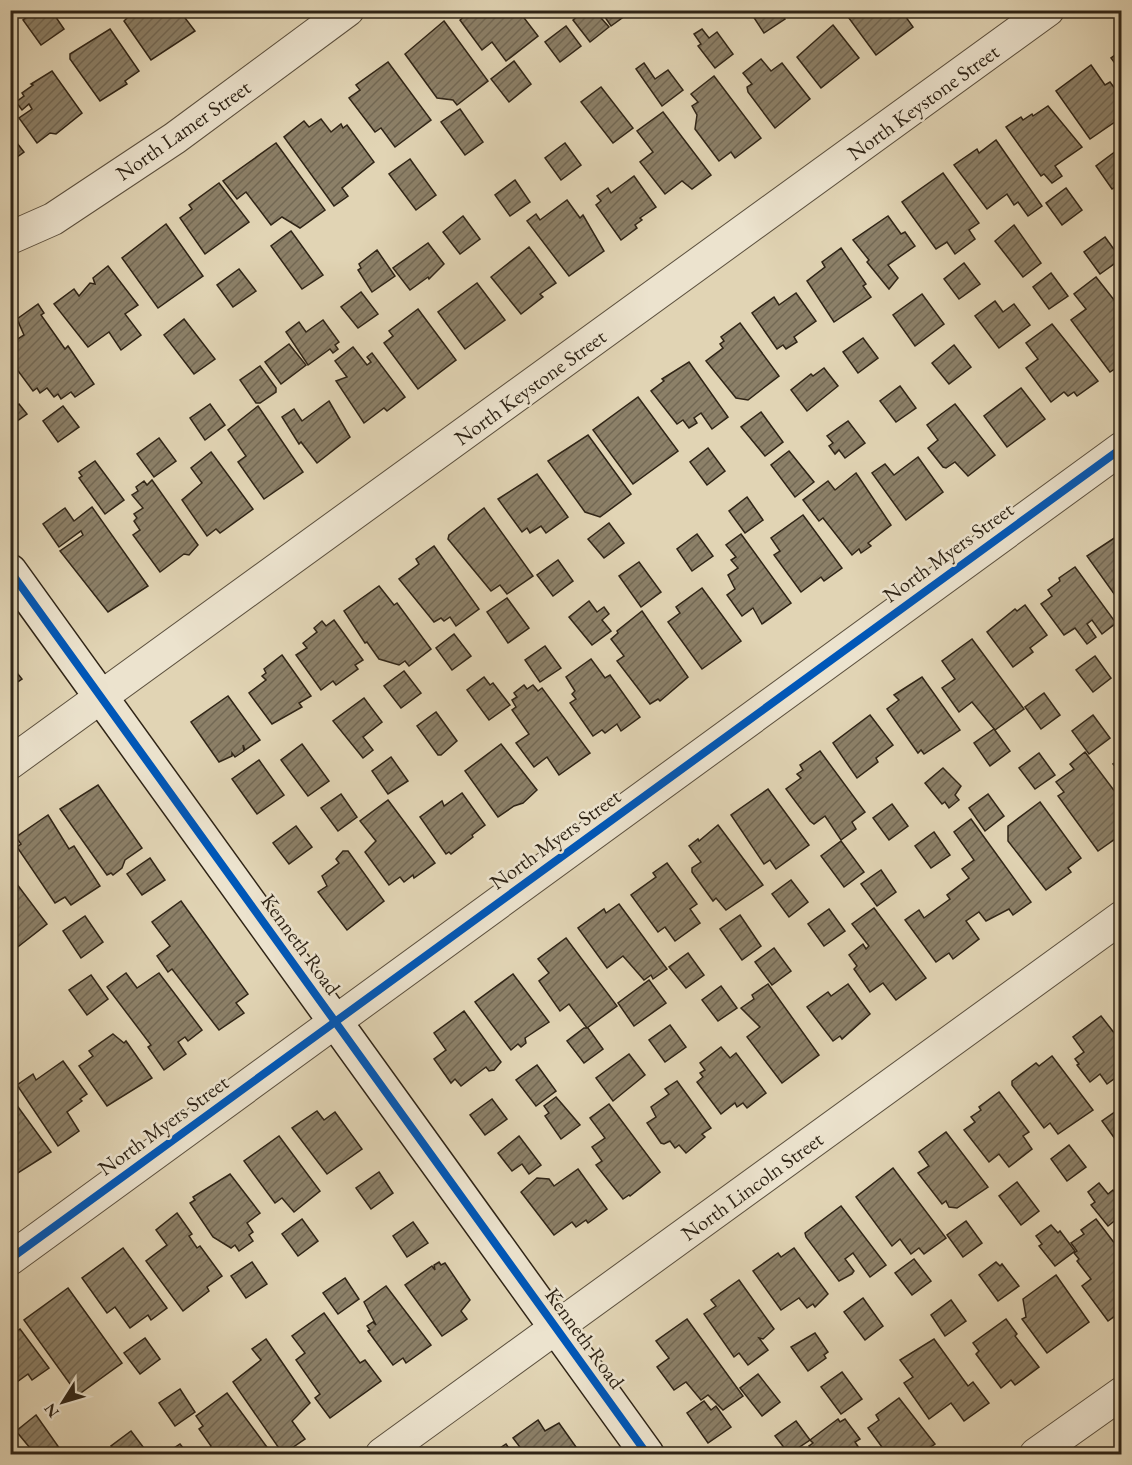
<svg xmlns="http://www.w3.org/2000/svg" width="1132" height="1465" font-family="'EB Garamond',serif">
	<style>
		.building { fill: url(#building-hatch); stroke: #2f2416; stroke-width: 1.5 }
		.lines { fill: none; stroke-linecap: round; stroke-linejoin: round }
		.street-casing { stroke: #5c503e; stroke-width: 34 }
		.secondary-casing { stroke: #2f2416; stroke-width: 36 }
		.street { stroke: #ece3ce; stroke-width: 32 }
		.secondary { stroke: #ece3ce; stroke-width: 33 }
		.cycleway-casing { stroke: #ece3ce; stroke-width: 11 }
		.cycleway { stroke: #0057b8; stroke-width: 8 }
		.labels { text-anchor: middle; dominant-baseline: central; stroke-width: 5; stroke-linejoin: round; paint-order: stroke }
		.street-label { font-size: 21px; fill: #2f2416; stroke: #ece3ce }
	</style>
	<defs>
		<pattern id="building-hatch" width="6" height="6" patternUnits="userSpaceOnUse" patternTransform="scale(1.5)"><rect width="6" height="6" fill="#8c8068"/><path d="M-1 1l2-2M0 6l6-6M5 7l2-2" fill="none" stroke="#736955"/></pattern>
	</defs>
	<rect width="100%" height="100%" fill="#e1d4b4"/>
	<filter id="stains"><feTurbulence type="fractalNoise" baseFrequency=".00333" numOctaves="4"/><feColorMatrix values="0 0 0 0 .2 0 0 0 0 .09 0 0 0 0 .02 0 0 0 .5 -.17"/></filter>
	<radialGradient id="worn" r=".72"><stop offset=".6" stop-color="#630" stop-opacity="0"/><stop offset="1" stop-color="#630" stop-opacity=".3"/></radialGradient>
	<g class="building">
		<polygon points="36,10 51,10 64,29 41,45 23,20"/>
		<polygon points="135,10 179,10 195,31 151,60 124,21"/>
		<polygon points="472,10 518,10 538,36 506,61 492,42 482,50 460,20"/>
		<polygon points="585,10 594,10 609,27 590,42 573,20"/>
		<polygon points="600,10 631,10 632,11 611,26"/>
		<polygon points="749,10 779,10 785,19 764,33"/>
		<polygon points="843,10 901,10 913,27 876,55"/>
		<polygon points="444,21 488,81 457,105 453,100 437,98 405,54"/>
		<polygon points="833,25 859,58 821,88 797,57"/>
		<polygon points="566,26 581,46 560,62 545,42"/>
		<polygon points="110,29 139,71 125,81 127,84 100,101 70,59 70,54"/>
		<polygon points="702,29 709,38 717,32 733,54 715,68 698,46 701,44 694,34"/>
		<polygon points="1122,50 1122,73 1111,58"/>
		<polygon points="761,59 771,71 782,63 810,99 775,128 748,92 747,87 752,84 743,73"/>
		<polygon points="514,61 531,84 509,102 491,79"/>
		<polygon points="388,62 431,120 395,147 381,128 375,132 349,98 360,90 356,85"/>
		<polygon points="644,63 655,79 668,70 683,90 662,106 636,69"/>
		<polygon points="1091,65 1105,85 1110,82 1122,98 1122,117 1090,139 1056,91"/>
		<polygon points="52,71 82,113 56,134 50,133 37,143 19,118 32,109 29,104 22,110 16,102 24,96 22,93 33,85 31,84"/>
		<polygon points="714,76 761,138 735,158 731,152 719,161 695,129 697,115 692,106 698,102 691,94"/>
		<polygon points="601,87 633,128 613,143 581,102"/>
		<polygon points="1048,106 1082,147 1055,166 1062,176 1052,183 1044,174 1041,176 1006,127 1021,117 1023,120 1032,114 1033,116"/>
		<polygon points="460,109 483,142 465,155 441,122"/>
		<polygon points="663,112 711,175 692,189 682,181 665,194 640,162 653,152 637,131"/>
		<polygon points="321,119 331,132 341,124 343,128 347,125 374,162 342,188 348,196 334,206 284,137 304,121 309,127"/>
		<polygon points="10,134 24,152 10,162"/>
		<polygon points="996,140 1042,206 1028,216 1018,202 1014,205 1007,194 987,209 954,165 977,149 979,153"/>
		<polygon points="276,143 325,210 300,228 282,217 271,225 246,192 237,199 223,181"/>
		<polygon points="565,143 581,165 561,180 545,158"/>
		<polygon points="1116,151 1122,158 1122,182 1112,189 1096,166"/>
		<polygon points="410,159 436,195 416,210 389,174"/>
		<polygon points="943,173 979,223 969,230 975,239 955,254 947,242 936,249 902,202"/>
		<polygon points="634,176 656,207 640,218 642,220 635,225 637,228 621,240 596,205 601,201 597,196 608,188 611,193"/>
		<polygon points="515,180 530,202 510,216 495,195"/>
		<polygon points="219,183 249,222 205,254 180,218 192,209 189,205"/>
		<polygon points="1066,188 1082,210 1062,225 1046,203"/>
		<polygon points="567,200 580,218 583,215 604,251 569,276 527,221 536,214 540,220"/>
		<polygon points="463,216 480,239 460,254 443,232"/>
		<polygon points="888,216 901,234 905,232 915,246 888,265 898,278 889,289 867,262 869,260 853,240"/>
		<polygon points="166,224 203,276 158,308 122,258"/>
		<polygon points="1014,225 1041,263 1023,277 995,241"/>
		<polygon points="291,231 323,275 302,289 271,246"/>
		<polygon points="1105,237 1121,259 1100,274 1084,252"/>
		<polygon points="428,243 444,264 429,279 428,277 410,290 393,268"/>
		<polygon points="529,247 556,283 540,294 543,297 521,314 491,277"/>
		<polygon points="841,248 866,284 863,286 871,297 834,322 807,281 825,267 822,262"/>
		<polygon points="377,250 395,276 372,292 358,270 361,268 359,264"/>
		<polygon points="964,263 980,284 959,299 944,279"/>
		<polygon points="108,266 138,305 125,314 141,335 121,350 109,332 88,347 54,304 74,289 79,296 90,283 95,284 93,278"/>
		<polygon points="239,269 256,291 233,307 217,285"/>
		<polygon points="1051,273 1068,296 1049,309 1033,287"/>
		<polygon points="1096,277 1122,310 1122,364 1110,372 1071,320 1086,309 1074,294"/>
		<polygon points="477,283 505,320 465,349 438,312"/>
		<polygon points="361,292 378,314 358,328 341,307"/>
		<polygon points="796,293 816,321 794,337 797,342 786,349 783,345 777,349 752,313 774,297 779,305"/>
		<polygon points="922,294 944,324 915,346 893,315"/>
		<polygon points="995,301 1003,312 1014,304 1030,325 999,348 975,316"/>
		<polygon points="38,304 44,313 41,315 65,349 68,346 94,384 75,397 71,392 61,399 58,394 54,397 47,388 40,393 37,388 33,391 10,360 10,344 24,335 17,319"/>
		<polygon points="418,309 456,360 418,389 384,343 393,336 389,331"/>
		<polygon points="184,319 215,359 194,374 164,335"/>
		<polygon points="323,320 339,342 335,345 338,349 333,353 330,349 308,365 286,332 299,322 306,332"/>
		<polygon points="740,323 779,376 748,400 736,398 706,361 723,348 720,344 724,341 721,337"/>
		<polygon points="1052,324 1098,381 1077,396 1074,392 1068,396 1064,392 1051,402 1026,368 1038,359 1026,343"/>
		<polygon points="863,338 878,358 858,373 843,352"/>
		<polygon points="289,344 306,365 281,384 265,362"/>
		<polygon points="954,345 971,367 949,384 932,363"/>
		<polygon points="353,347 367,365 371,362 367,357 372,353 405,397 387,411 384,408 364,423 336,381 347,377 335,361"/>
		<polygon points="689,362 728,417 712,429 701,413 694,418 697,423 689,428 683,420 677,424 651,391 664,381 662,379"/>
		<polygon points="260,366 276,388 276,392 260,403 256,403 240,380"/>
		<polygon points="824,368 838,386 807,411 791,390 811,374 813,376"/>
		<polygon points="900,386 916,408 896,422 880,401"/>
		<polygon points="1021,388 1045,419 1007,447 984,416"/>
		<polygon points="638,397 678,451 633,484 593,430"/>
		<polygon points="329,401 350,437 317,463 301,442 299,444 282,417 294,409 302,421"/>
		<polygon points="19,404 27,414 10,426 10,410"/>
		<polygon points="210,404 225,425 205,440 190,418"/>
		<polygon points="955,404 995,455 968,476 955,462 946,468 943,467 928,448 938,440 927,425"/>
		<polygon points="63,406 79,427 58,442 43,421"/>
		<polygon points="258,406 303,472 264,499 238,462 246,456 228,430"/>
		<polygon points="761,412 783,442 765,456 741,427"/>
		<polygon points="848,421 865,443 845,458 839,450 835,454 829,446 833,443 827,436"/>
		<polygon points="588,435 631,494 600,517 585,512 548,461"/>
		<polygon points="159,438 176,461 154,477 137,454"/>
		<polygon points="708,448 725,471 707,485 690,462"/>
		<polygon points="789,451 814,482 795,497 771,465"/>
		<polygon points="211,452 253,509 220,533 216,529 207,536 182,500 202,483 191,468"/>
		<polygon points="918,457 943,492 906,520 872,473 885,464 894,475"/>
		<polygon points="95,461 124,500 105,514 79,478 82,476 79,472"/>
		<polygon points="856,473 891,525 868,543 871,546 861,553 859,549 852,555 823,518 819,521 803,500 828,481 835,490"/>
		<polygon points="537,474 568,517 546,533 541,526 530,533 527,528 522,532 498,499"/>
		<polygon points="152,480 198,545 189,555 184,554 160,572 133,535 140,530 134,521 137,518 134,514 143,508 132,495 138,491 136,487 144,481 147,485"/>
		<polygon points="747,497 763,520 745,533 729,511"/>
		<polygon points="92,507 148,586 108,612 60,551 83,535 81,531 59,547 43,524 65,508 74,521"/>
		<polygon points="484,508 533,576 507,594 500,585 491,591 448,539 449,535"/>
		<polygon points="803,515 842,568 824,581 821,577 801,592 774,555 780,551 771,538"/>
		<polygon points="609,523 624,543 604,558 588,539"/>
		<polygon points="1122,533 1122,605 1087,556"/>
		<polygon points="697,534 713,556 692,571 677,549"/>
		<polygon points="741,534 791,603 762,624 753,608 742,616 727,595 735,589 728,575 738,568 731,560 736,557 726,545"/>
		<polygon points="434,546 479,609 456,626 450,617 444,621 441,618 434,622 399,579 419,564 416,559"/>
		<polygon points="558,560 573,581 553,596 537,575"/>
		<polygon points="639,562 661,592 641,607 619,576"/>
		<polygon points="1075,567 1116,623 1102,634 1092,620 1087,624 1096,637 1087,644 1075,628 1064,635 1041,604 1052,596 1048,590 1060,581 1059,578"/>
		<polygon points="379,586 394,605 397,603 431,649 409,666 405,661 399,665 379,659 367,642 365,643 344,611"/>
		<polygon points="702,588 741,641 702,669 668,622 680,613 676,607"/>
		<polygon points="507,598 529,628 508,643 487,612"/>
		<polygon points="589,601 597,612 604,607 609,614 602,620 611,631 592,645 569,617"/>
		<polygon points="1025,605 1047,635 1030,648 1033,652 1013,667 987,632 1015,609 1017,611"/>
		<polygon points="642,611 688,677 660,701 658,699 650,704 617,661 624,656 611,639 618,633 617,631"/>
		<polygon points="334,620 363,660 355,665 358,669 336,685 333,681 321,690 296,655 307,648 303,643 317,632 314,628 322,621 326,626"/>
		<polygon points="454,634 471,656 452,670 436,648"/>
		<polygon points="972,639 1024,709 995,730 972,702 959,712 942,688 955,679 942,661"/>
		<polygon points="545,646 561,668 540,682 525,660"/>
		<polygon points="282,655 311,696 299,703 302,707 272,724 249,693 266,680 262,676 266,673 264,669"/>
		<polygon points="1095,656 1111,678 1093,692 1076,670"/>
		<polygon points="591,659 605,678 610,675 640,717 621,731 617,724 605,733 602,730 593,736 570,703 576,699 572,694 575,691 566,677"/>
		<polygon points="10,664 22,679 10,687"/>
		<polygon points="404,671 421,693 401,708 384,686"/>
		<polygon points="484,677 490,685 493,683 510,705 489,720 467,690"/>
		<polygon points="922,677 960,730 924,754 921,750 918,753 887,709 899,700 894,695"/>
		<polygon points="524,685 527,689 533,685 538,691 542,688 590,753 559,775 547,757 534,767 516,743 529,734 512,710 516,707 512,700 517,697 514,693"/>
		<polygon points="1044,693 1060,715 1041,729 1025,707"/>
		<polygon points="228,696 260,740 245,750 243,745 244,751 235,757 232,753 232,756 219,762 191,722"/>
		<polygon points="364,698 382,722 363,737 373,750 363,758 333,721"/>
		<polygon points="436,712 457,741 441,755 438,755 417,726"/>
		<polygon points="870,715 893,745 876,758 878,762 857,778 833,743"/>
		<polygon points="1093,715 1110,738 1089,754 1072,731"/>
		<polygon points="994,729 1010,751 990,766 974,743"/>
		<polygon points="302,744 329,781 308,796 281,760"/>
		<polygon points="501,744 537,790 523,803 514,806 498,817 465,771"/>
		<polygon points="820,751 865,812 852,822 856,829 841,840 825,816 814,824 810,821 786,789 801,778 797,774 803,770 800,765"/>
		<polygon points="1085,752 1122,801 1122,834 1098,851 1058,796 1064,792 1056,782 1074,769 1070,764"/>
		<polygon points="1039,753 1055,775 1035,789 1019,768"/>
		<polygon points="391,757 408,781 388,794 372,771"/>
		<polygon points="1122,758 1122,775 1113,764"/>
		<polygon points="259,760 284,795 257,814 232,779"/>
		<polygon points="943,768 961,786 955,795 959,800 949,808 945,802 942,804 925,783"/>
		<polygon points="98,785 142,848 125,860 122,868 113,875 111,873 107,875 60,809"/>
		<polygon points="768,789 809,845 776,869 770,860 764,864 731,815"/>
		<polygon points="462,793 485,825 472,835 473,837 451,854 449,852 446,854 420,817 442,801 444,806"/>
		<polygon points="341,794 357,817 338,831 321,808"/>
		<polygon points="988,794 1004,816 985,831 969,808"/>
		<polygon points="388,800 435,863 414,878 413,875 404,882 400,877 389,885 365,852 376,841 360,821"/>
		<polygon points="1040,802 1081,858 1068,868 1071,872 1046,890 1008,841 1008,826"/>
		<polygon points="892,804 908,826 889,840 873,818"/>
		<polygon points="48,815 69,849 74,846 100,886 71,905 65,897 55,903 17,847 21,844 16,837"/>
		<polygon points="971,819 1031,902 1013,915 1009,909 986,921 979,912 966,921 979,939 953,959 949,953 936,962 905,920 919,910 924,918 950,899 947,895 969,878 962,869 974,860 954,832"/>
		<polygon points="718,825 763,885 726,910 716,898 713,901 692,872 692,868 701,862 689,846 698,839 699,841"/>
		<polygon points="296,826 312,847 289,864 273,843"/>
		<polygon points="934,832 950,855 931,868 915,846"/>
		<polygon points="841,841 864,872 844,887 821,856"/>
		<polygon points="343,851 348,851 384,901 347,930 318,892 327,886 322,876 339,863 336,859"/>
		<polygon points="150,858 165,880 142,895 127,874"/>
		<polygon points="667,863 697,904 690,909 700,923 675,941 665,927 658,932 631,895 656,877 653,873"/>
		<polygon points="881,870 896,892 877,906 861,884"/>
		<polygon points="10,875 47,924 10,953"/>
		<polygon points="791,880 808,902 789,917 772,894"/>
		<polygon points="181,901 248,994 236,1003 244,1013 219,1030 172,969 168,972 157,956 170,946 152,922"/>
		<polygon points="619,904 667,969 653,979 651,975 644,980 623,956 607,968 578,928 604,909 606,913"/>
		<polygon points="874,908 926,978 896,1000 883,983 870,992 854,969 857,966 849,955 863,944 866,949 869,946 852,924"/>
		<polygon points="829,909 845,931 824,946 808,924"/>
		<polygon points="740,915 761,946 742,960 720,929"/>
		<polygon points="85,916 103,942 81,958 63,931"/>
		<polygon points="566,938 617,1006 587,1028 569,1004 560,1011 539,981 549,973 538,959"/>
		<polygon points="774,948 791,971 772,985 755,962"/>
		<polygon points="688,953 704,975 686,988 669,967"/>
		<polygon points="126,973 137,988 159,973 202,1030 188,1041 185,1037 178,1042 186,1054 164,1070 148,1047 151,1045 107,987"/>
		<polygon points="513,974 549,1022 525,1038 526,1043 521,1047 518,1044 511,1050 475,1002"/>
		<polygon points="91,975 108,999 87,1015 69,990"/>
		<polygon points="649,980 666,1003 634,1026 618,1003"/>
		<polygon points="768,984 819,1055 782,1083 747,1037 760,1027 741,1008 754,999 752,995"/>
		<polygon points="848,984 870,1014 842,1039 840,1036 833,1041 807,1007 828,992 831,996"/>
		<polygon points="721,986 737,1008 718,1021 702,1000"/>
		<polygon points="464,1011 501,1062 494,1070 489,1071 486,1067 461,1086 455,1079 451,1083 434,1059 446,1050 434,1033"/>
		<polygon points="1101,1016 1122,1043 1122,1073 1107,1084 1100,1074 1090,1082 1077,1065 1079,1064 1075,1059 1084,1052 1073,1037"/>
		<polygon points="670,1025 686,1047 665,1062 649,1040"/>
		<polygon points="584,1028 588,1028 603,1049 584,1063 567,1041"/>
		<polygon points="113,1034 124,1043 126,1041 152,1078 107,1106 79,1066 93,1056 89,1051"/>
		<polygon points="721,1047 730,1058 736,1053 766,1093 747,1108 743,1103 737,1107 735,1103 721,1114 697,1082 703,1077 700,1073 705,1070 700,1063"/>
		<polygon points="629,1054 645,1075 613,1101 596,1078"/>
		<polygon points="1052,1056 1093,1110 1058,1134 1050,1123 1044,1128 1012,1085 1012,1081 1036,1063 1039,1066"/>
		<polygon points="63,1061 87,1094 80,1099 82,1101 67,1112 79,1131 58,1146 17,1085 33,1074 36,1080"/>
		<polygon points="537,1065 556,1091 536,1106 516,1080"/>
		<polygon points="677,1081 711,1128 702,1134 705,1137 686,1153 679,1145 675,1148 670,1141 664,1144 661,1143 647,1123 656,1117 651,1107 669,1094 665,1089"/>
		<polygon points="999,1092 1029,1132 1023,1136 1032,1149 1009,1167 999,1154 989,1162 964,1130 975,1122 971,1117 981,1110 979,1107"/>
		<polygon points="10,1096 51,1152 10,1178"/>
		<polygon points="556,1097 580,1125 561,1139 545,1116 549,1113 544,1106"/>
		<polygon points="492,1099 507,1119 485,1135 470,1115"/>
		<polygon points="609,1104 660,1172 630,1196 629,1195 623,1199 596,1165 602,1161 592,1147 605,1138 590,1118"/>
		<polygon points="1122,1107 1122,1141 1118,1143 1102,1121"/>
		<polygon points="317,1111 324,1120 335,1112 362,1149 327,1174 292,1128"/>
		<polygon points="946,1132 988,1187 957,1208 949,1207 946,1201 942,1204 918,1173 929,1166 919,1152"/>
		<polygon points="279,1136 320,1191 294,1212 282,1198 275,1203 244,1161"/>
		<polygon points="519,1136 541,1165 529,1174 522,1164 512,1171 498,1153"/>
		<polygon points="1069,1145 1086,1167 1067,1181 1051,1159"/>
		<polygon points="893,1168 946,1238 924,1254 919,1248 911,1254 900,1239 892,1246 856,1197"/>
		<polygon points="578,1169 607,1209 588,1223 586,1220 576,1227 572,1222 554,1235 521,1192 537,1178 549,1179 554,1186"/>
		<polygon points="379,1172 393,1193 371,1209 356,1188"/>
		<polygon points="230,1174 260,1213 247,1223 253,1232 249,1235 253,1241 239,1251 235,1245 231,1248 213,1237 190,1203 195,1200 193,1197"/>
		<polygon points="1017,1182 1039,1211 1021,1225 999,1196"/>
		<polygon points="1099,1183 1108,1194 1113,1190 1122,1201 1122,1215 1108,1226 1091,1205 1095,1202 1088,1192"/>
		<polygon points="841,1206 886,1265 870,1277 853,1253 845,1259 854,1271 852,1274 839,1281 806,1237 805,1233"/>
		<polygon points="177,1213 192,1234 189,1236 197,1248 200,1246 222,1276 207,1287 209,1291 183,1311 146,1261 167,1245 156,1230"/>
		<polygon points="302,1219 318,1241 298,1256 282,1234"/>
		<polygon points="1096,1219 1122,1253 1122,1311 1108,1321 1082,1286 1091,1279 1077,1261 1079,1259 1074,1253 1077,1251 1071,1243 1084,1234 1081,1230"/>
		<polygon points="966,1221 982,1243 963,1257 947,1235"/>
		<polygon points="413,1222 428,1243 407,1257 393,1236"/>
		<polygon points="1051,1225 1058,1233 1060,1231 1075,1251 1055,1266 1039,1246 1042,1244 1036,1236"/>
		<polygon points="123,1248 167,1308 151,1320 148,1315 130,1328 115,1307 107,1313 82,1278"/>
		<polygon points="794,1248 828,1294 815,1307 813,1304 807,1308 799,1298 781,1310 753,1271 778,1253 781,1257"/>
		<polygon points="914,1259 931,1281 912,1295 895,1273"/>
		<polygon points="252,1262 267,1284 246,1298 231,1276"/>
		<polygon points="439,1262 441,1265 445,1263 470,1300 461,1311 467,1319 442,1336 405,1285 432,1266 435,1270 434,1265"/>
		<polygon points="996,1262 1000,1266 1002,1264 1019,1286 998,1301 979,1275"/>
		<polygon points="1056,1275 1089,1322 1047,1353 1022,1319 1026,1317 1023,1299"/>
		<polygon points="345,1278 359,1299 338,1314 323,1293"/>
		<polygon points="739,1280 774,1329 763,1339 759,1338 768,1350 748,1365 739,1353 734,1357 704,1314 716,1306 711,1300"/>
		<polygon points="386,1286 431,1345 406,1363 403,1358 393,1365 368,1331 370,1330 367,1326 373,1322 376,1325 364,1302"/>
		<polygon points="68,1288 122,1363 78,1395 24,1320"/>
		<polygon points="863,1298 883,1326 865,1340 844,1312"/>
		<polygon points="951,1300 966,1321 945,1336 931,1315"/>
		<polygon points="324,1313 360,1363 365,1360 381,1381 330,1418 315,1398 320,1394 296,1360 305,1353 292,1336"/>
		<polygon points="687,1319 743,1396 723,1410 708,1395 701,1400 686,1382 674,1390 657,1367 669,1358 656,1341"/>
		<polygon points="1006,1319 1017,1334 1015,1336 1039,1367 1015,1385 1011,1380 1001,1388 976,1354 979,1351 973,1343"/>
		<polygon points="20,1329 49,1368 32,1380 28,1374 10,1387 10,1336"/>
		<polygon points="815,1333 828,1352 824,1355 826,1358 808,1371 791,1347"/>
		<polygon points="145,1338 160,1359 140,1374 124,1353"/>
		<polygon points="266,1339 310,1403 292,1421 305,1439 283,1454 233,1382 261,1360 252,1349"/>
		<polygon points="934,1339 968,1386 973,1382 989,1403 964,1421 951,1403 929,1419 904,1383 913,1377 900,1360"/>
		<polygon points="842,1372 862,1399 841,1414 821,1387"/>
		<polygon points="758,1374 780,1402 762,1416 740,1388"/>
		<polygon points="180,1389 195,1412 175,1426 159,1403"/>
		<polygon points="227,1393 272,1454 207,1454 211,1446 199,1429 203,1426 196,1416"/>
		<polygon points="899,1398 935,1444 920,1454 887,1454 868,1428 879,1420 876,1415"/>
		<polygon points="704,1401 711,1410 716,1406 731,1427 708,1443 687,1413"/>
		<polygon points="36,1415 60,1449 53,1454 35,1454 16,1431"/>
		<polygon points="838,1419 840,1422 845,1419 860,1439 855,1442 863,1454 815,1454 809,1446 813,1443 810,1440"/>
		<polygon points="538,1420 545,1431 559,1423 581,1454 525,1454 513,1438"/>
		<polygon points="796,1421 810,1440 789,1454 775,1436"/>
		<polygon points="131,1431 147,1452 144,1454 117,1454 111,1446"/>
		<polygon points="180,1444 188,1454 165,1454"/>
		<polygon points="506,1444 513,1454 491,1454"/>
	</g>
	<g class="lines">
		<defs>
			<g id="street">
				<polyline points="10,238 53,219 175,138 348,10"/>
				<polyline points="10,763 1048,10"/>
				<polyline points="10,1259 1122,448"/>
				<polyline points="382,1454 1122,917"/>
				<polyline points="1036,1454 1122,1393"/>
			</g>
			<polyline id="secondary" points="10,571 647,1454"/>
		</defs>
		<use href="#street" class="street-casing"/>
		<use href="#secondary" class="secondary-casing"/>
		<use href="#street" class="street"/>
		<use href="#secondary" class="secondary"/>
		<defs>
			<g id="cycleway">
				<polyline points="10,571 647,1454"/>
				<polyline points="10,1259 1122,448"/>
			</g>
		</defs>
		<use href="#cycleway" class="cycleway-casing"/>
		<use href="#cycleway" class="cycleway"/>
	</g>
	<g class="labels">
		<g class="street-label">
			<text transform="translate(923 102) rotate(-36)">North Keystone Street</text>
			<text transform="translate(183 130) rotate(-35)">North Lamer Street</text>
			<text transform="translate(530 387) rotate(-36)">North Keystone Street</text>
			<text transform="translate(948 552) rotate(-36)">North Myers Street</text>
			<text transform="translate(555 839) rotate(-36)">North Myers Street</text>
			<text transform="translate(301 944) rotate(54)">Kenneth Road</text>
			<text transform="translate(163 1125) rotate(-36)">North Myers Street</text>
			<text transform="translate(752 1186) rotate(-36)">North Lincoln Street</text>
			<text transform="translate(585 1338) rotate(54)">Kenneth Road</text>
		</g>
	</g>
	<rect width="1132" height="1465" fill="none" stroke="#e1d4b4" stroke-width="36"/>
	<rect x="12" y="12" width="1108" height="1441" fill="none" stroke="#2f2416" stroke-width="3"/>
	<rect x="18" y="18" width="1096" height="1429" fill="none" stroke="#2f2416" stroke-width="1.5"/>
	<g transform="translate(63 1402) rotate(233)" stroke="#ece3ce" stroke-width="4.5" paint-order="stroke">
	<path d="M0-4.5L10 22L0 15L-10 22Z" fill="#2f2416"/>
	<text y="-9" font-size="16" font-weight="bold" text-anchor="middle" fill="#2f2416">N</text>
	</g>
	<rect width="100%" height="100%" filter="url(#stains)"/>
	<rect width="100%" height="100%" fill="url(#worn)"/>
</svg>
